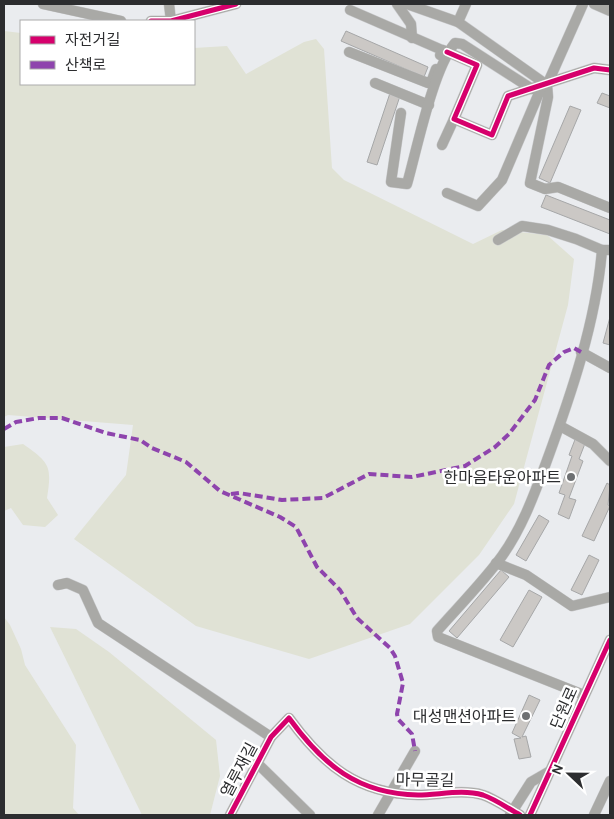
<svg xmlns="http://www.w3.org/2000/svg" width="614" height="819" font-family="Karla,'Noto Sans KR',sans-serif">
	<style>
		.green { fill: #e0e2d5 }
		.building { fill: #cbc8c5; stroke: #a6a7a8 }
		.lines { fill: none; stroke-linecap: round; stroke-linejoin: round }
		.minor-casing { stroke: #c9cacc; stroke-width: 11 }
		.minor { stroke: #a9a9a6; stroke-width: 10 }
		.quiet { stroke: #8e44ad; stroke-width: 4; stroke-dasharray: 8 4; stroke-linecap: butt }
		.cycleway-casing { stroke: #fff; stroke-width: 8 }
		.cycleway { stroke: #d6006c; stroke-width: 5 }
		.poi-dot { fill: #6e7072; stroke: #fff; stroke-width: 2 }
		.labels { text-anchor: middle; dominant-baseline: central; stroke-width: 5; stroke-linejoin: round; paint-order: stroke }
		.poi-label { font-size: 16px; fill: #2c2d2f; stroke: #fff; text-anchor: end }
		.street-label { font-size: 16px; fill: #2c2d2f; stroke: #fff }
	</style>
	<rect width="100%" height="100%" fill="#eaecef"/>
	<g class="green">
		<polygon points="4,31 21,33 21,84 194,84 194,48 227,46 246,74 304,42 316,39 324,49 332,168 344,180 473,244 502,230 547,235 574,259 568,305 514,504 479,555 410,624 309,659 196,626 74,539 126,475 133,425 8,415 4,417"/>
		<path d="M23,444C50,463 52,466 47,498L58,515L45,527L23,525L11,508L4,511V447Z"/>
		<polygon points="4,617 10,625 21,649 25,665 76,745 73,808 79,815 4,815"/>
		<polygon points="50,627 76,629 109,652 216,740 220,776 210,815 142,815"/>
	</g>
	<g class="building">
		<polygon points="346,31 428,67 424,77 341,41"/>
		<polygon points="390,93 400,96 377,165 367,162"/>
		<polygon points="602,93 610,96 610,108 597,103"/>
		<polygon points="570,106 581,110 550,183 539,178"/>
		<polygon points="546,195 610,220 610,234 541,207"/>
		<polygon points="610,317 610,345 603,343"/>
		<polygon points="576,437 586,441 579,459 583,461 569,498 576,500 569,519 558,514 565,495 559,493 572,456 569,455"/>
		<polygon points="607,483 610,485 608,505 610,506 594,541 582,536"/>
		<polygon points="539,515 549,521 526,561 516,555"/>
		<polygon points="589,555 599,560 582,595 571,590"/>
		<polygon points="501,570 509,577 457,638 449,631"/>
		<polygon points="529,590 542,597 513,647 500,640"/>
		<polygon points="529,695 540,700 522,737 526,736 531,757 519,759 514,739 521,738 512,733"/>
	</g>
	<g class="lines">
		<defs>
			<g id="minor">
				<polyline points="43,4 121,21"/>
				<polyline points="169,4 171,21"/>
				<polyline points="397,4 411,24 412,38"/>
				<polyline points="407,4 458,22 547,85"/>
				<polyline points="583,4 547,85 548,97 530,183 545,189 558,187 610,208"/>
				<polyline points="594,4 610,11"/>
				<polyline points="350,10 442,50 440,55"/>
				<polyline points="151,21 171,21 236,4"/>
				<polyline points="458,22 466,4"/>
				<polyline points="443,50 477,65 454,119 492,135 508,96 594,68 610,70"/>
				<polyline points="349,52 428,83 432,80 436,69"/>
				<polyline points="375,83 429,105"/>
				<path d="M401,113L391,182L407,184C417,149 433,69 455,43L462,44L532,89"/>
				<polyline points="442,145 454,119"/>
				<polyline points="447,193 478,206 502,180 542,86"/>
				<polyline points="498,240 522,226 548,230 576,239 602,250 610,250"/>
				<polyline points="581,352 610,368"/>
				<polyline points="560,426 593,444 610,461"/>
				<polyline points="496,563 526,575 572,606 610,597"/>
				<polyline points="58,585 67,583 83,590 98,623 271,737"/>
				<path d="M584,695L438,637L437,631C459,606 483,582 502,556C522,528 534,495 546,463C571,395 596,322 602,250"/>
				<polyline points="256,762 310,815"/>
				<path d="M230,815L271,737L289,718C323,765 358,794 418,795C439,795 462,789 483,795C495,799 509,809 520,815"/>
				<polyline points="378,815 415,751"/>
				<polyline points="510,815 531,782 550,771"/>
				<polyline points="530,815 610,640"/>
				<polyline points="594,815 610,781"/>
			</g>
		</defs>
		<use href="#minor" class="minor-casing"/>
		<use href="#minor" class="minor"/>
		<g class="quiet">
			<polyline points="4,429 16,422 39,418 62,418 106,433 140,440 152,448 186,462 220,491 280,517 296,527 317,567 340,590 357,618 390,648 395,656 403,683 397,714 398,719 412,734 415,751"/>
			<polyline points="231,494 239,493 282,500 323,498 369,474 412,477 465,466 495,447 509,434 535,400 549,365 564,352 574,348 581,352"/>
		</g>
		<defs>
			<g id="cycleway">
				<polyline points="151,21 171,21 236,4"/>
				<polyline points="447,52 477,65 454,119 492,135 508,96 594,68 610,70"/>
				<path d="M230,815L271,737L289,718C323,765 358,794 418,795C439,795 462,789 483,795C495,799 509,809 520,815"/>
				<polyline points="530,815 610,640"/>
			</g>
		</defs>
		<use href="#cycleway" class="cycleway-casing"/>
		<use href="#cycleway" class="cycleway"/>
	</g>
	<g class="poi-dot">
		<circle cx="571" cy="477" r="5"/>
		<circle cx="526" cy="716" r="5"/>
	</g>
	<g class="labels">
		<g class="poi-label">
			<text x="561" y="477">한마음타운아파트</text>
			<text x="516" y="716">대성맨션아파트</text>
		</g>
		<g class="street-label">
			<text transform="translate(564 708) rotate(-66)">단원로</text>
			<text transform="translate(239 770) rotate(-62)">열루재길</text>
			<text transform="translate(425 780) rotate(1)">마무골길</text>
		</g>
	</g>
	<rect width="614" height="819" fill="none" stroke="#2c2d2f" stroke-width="10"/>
	<rect x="20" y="20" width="175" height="65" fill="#ffffff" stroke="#ababac"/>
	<rect x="30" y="36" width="25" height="8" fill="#d6006c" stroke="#ababac"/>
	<text x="65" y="45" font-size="15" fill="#2c2d2f">자전거길</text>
	<rect x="30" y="61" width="25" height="8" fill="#8e44ad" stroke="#ababac"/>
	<text x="65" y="70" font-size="15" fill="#2c2d2f">산책로</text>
	<g transform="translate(569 774) rotate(292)" stroke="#ffffff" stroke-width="4" paint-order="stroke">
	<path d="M0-4L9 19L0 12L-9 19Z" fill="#2c2d2f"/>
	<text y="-8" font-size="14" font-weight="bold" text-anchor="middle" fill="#2c2d2f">N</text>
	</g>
</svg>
